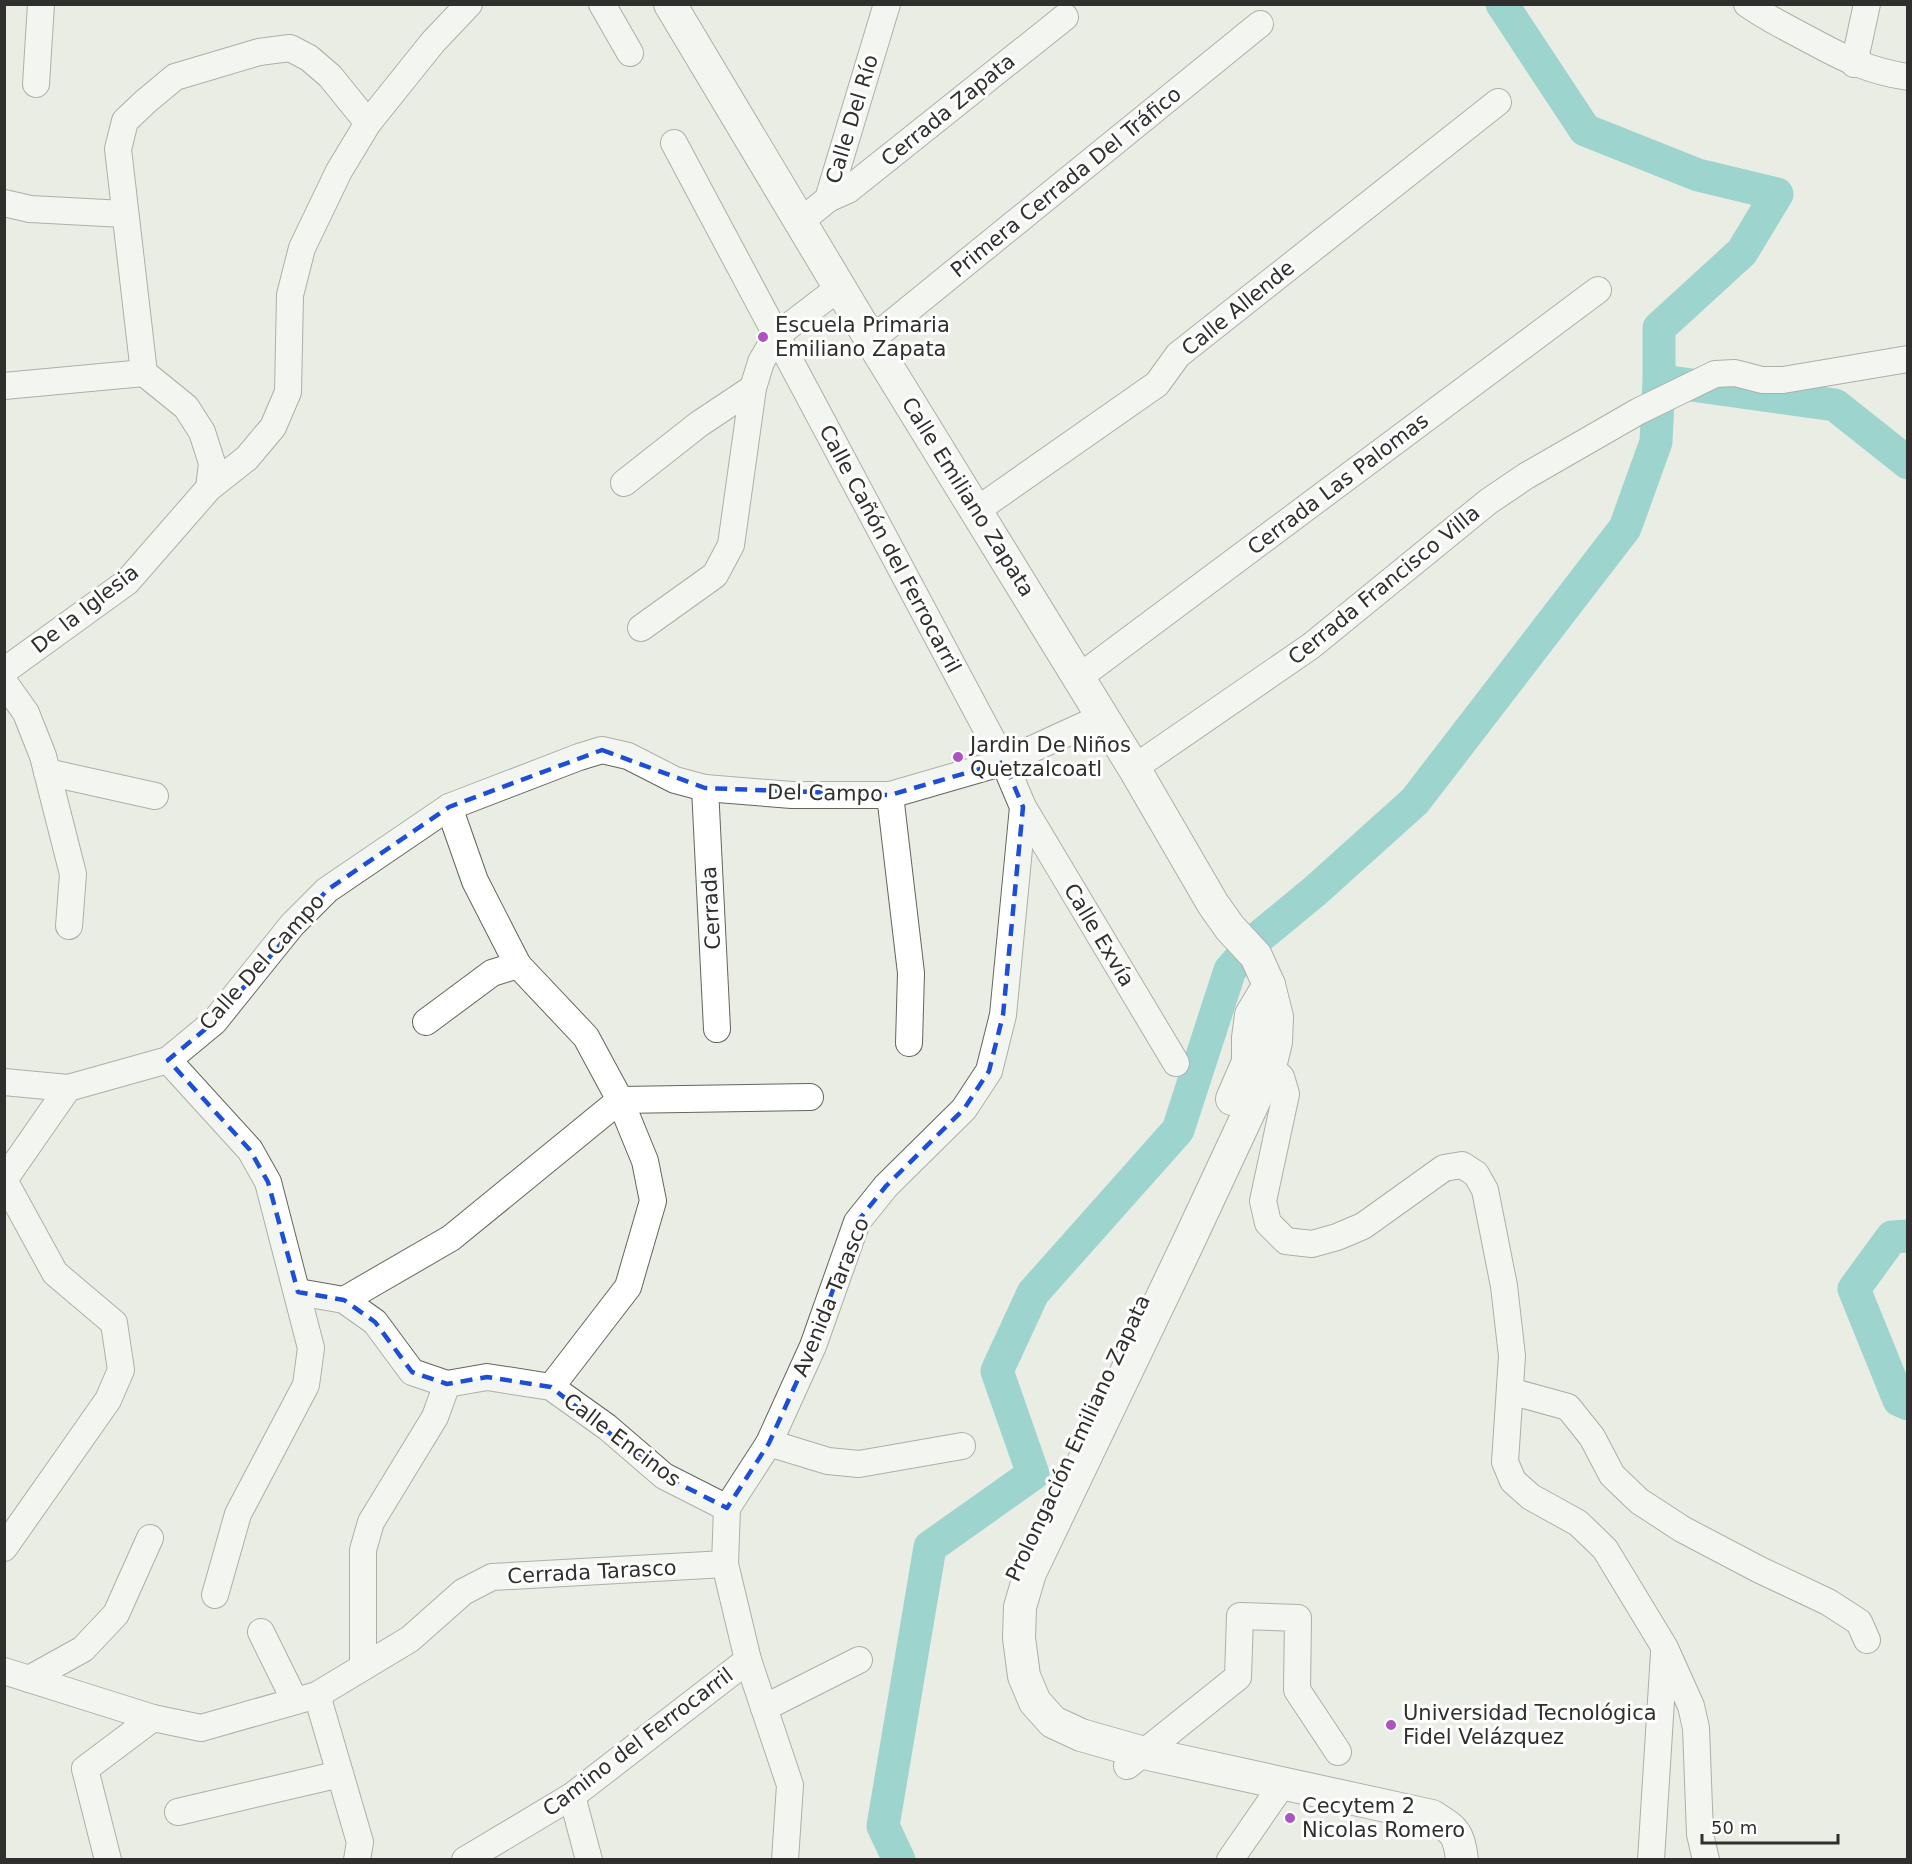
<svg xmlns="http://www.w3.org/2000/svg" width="1912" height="1864" font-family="'DejaVu Sans',sans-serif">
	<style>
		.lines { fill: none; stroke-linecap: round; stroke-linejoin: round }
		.river { stroke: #42b7b4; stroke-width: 33 }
		.minor-casing { stroke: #63665e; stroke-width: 28 }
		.major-casing { stroke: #63665e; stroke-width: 34 }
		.minor { stroke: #fff; stroke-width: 26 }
		.major { stroke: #fff; stroke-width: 32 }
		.marked { fill: none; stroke: #1d4ed8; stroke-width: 4.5; stroke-dasharray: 12 8; stroke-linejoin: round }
		.poi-dot { fill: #ae54c0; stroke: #fff; stroke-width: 2 }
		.labels { text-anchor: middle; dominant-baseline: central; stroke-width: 6; stroke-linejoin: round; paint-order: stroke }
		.street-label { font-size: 21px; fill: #2f302d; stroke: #fff }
		.poi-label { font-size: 21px; fill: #2f302d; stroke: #fff; text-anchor: start }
	</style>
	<rect width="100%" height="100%" fill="#e9ede4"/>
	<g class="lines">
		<g class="river">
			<polyline points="1670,382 1835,405 1908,463"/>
			<polyline points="1908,1236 1892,1237 1854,1289 1899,1400 1908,1404"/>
			<polyline points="899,1860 883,1826 930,1547 1033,1474 997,1371 1033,1293 1178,1130 1230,970 1258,938 1315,891 1415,801 1625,528 1656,442 1659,380 1659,328 1742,252 1777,194 1698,175 1585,130 1502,4"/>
		</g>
		<defs>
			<g id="minor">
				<polyline points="602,4 630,53"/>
				<path d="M1747,4C1767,18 1787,28 1808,39C1843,58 1868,71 1908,77"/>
				<polyline points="1854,64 1867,4"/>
				<polyline points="36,84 41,4"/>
				<polyline points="674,143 1004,762 1023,807 1003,1015 989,1071 964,1109 886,1186 857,1222 813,1346 769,1443 727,1508 725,1564 748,1660 790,1785 785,1860"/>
				<polyline points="828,199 848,190 1065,17"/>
				<polyline points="4,203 30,209 124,214"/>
				<polyline points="800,222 828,199 887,4"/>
				<polyline points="871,340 1260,24"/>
				<polyline points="4,386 144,373"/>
				<polyline points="624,483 699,424 753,388"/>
				<polyline points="209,488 212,463 202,432 186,407 144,373 118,149 125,121 145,102 175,77 259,52 290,48 309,58 330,76 368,123"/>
				<polyline points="977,510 1157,384 1178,355 1498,102"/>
				<polyline points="641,628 715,575 731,545 753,388 761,362 776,336 840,287"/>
				<polyline points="4,671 127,582 209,488 247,458 273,427 288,392 290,295 302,248 339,171 368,123 433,42 469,4"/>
				<polyline points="1078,678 1598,290"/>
				<polyline points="4,682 26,713 43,756 73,874 69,926"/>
				<polyline points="1134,768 1311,646 1489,501 1526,476 1639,411 1715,374 1735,373 1762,380 1783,380 1908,359"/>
				<polyline points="47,772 155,796"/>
				<polyline points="705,788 717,1029"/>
				<polyline points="890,795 911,973 909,1043"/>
				<polyline points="449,807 475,881 518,965 586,1037 620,1100 645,1161 653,1201 628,1287 551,1387"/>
				<polyline points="1023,807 1176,1063"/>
				<polyline points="426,1022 492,973 518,965"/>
				<polyline points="168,1060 250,1150 268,1182 311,1348 306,1385 238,1514 215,1595"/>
				<polyline points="1253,1063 1270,1067 1281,1077 1286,1094 1263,1201 1268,1223 1286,1241 1312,1244 1337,1237 1363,1226 1444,1168 1462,1165 1476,1174 1485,1190 1504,1286 1512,1356 1505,1462 1513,1481 1531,1497 1578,1523 1605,1549 1665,1648 1691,1706 1696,1728 1700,1834 1706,1860"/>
				<polyline points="4,1082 68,1088 168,1060 214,1022 292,925 327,890 449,807 579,757 602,750 628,756 675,780 705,788 792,795 890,795 1004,762 1102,717"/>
				<polyline points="4,1180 55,1273 114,1323 121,1370 108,1400 4,1548"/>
				<polyline points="4,1180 68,1088"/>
				<polyline points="298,1292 344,1300 375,1322 412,1372 447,1384 487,1377 551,1387 607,1427 664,1476 727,1508"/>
				<polyline points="344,1300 451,1238 620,1100 810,1097"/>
				<polyline points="1510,1391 1568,1407 1592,1437 1612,1475 1639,1501 1682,1529 1760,1570 1828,1602 1859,1622 1867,1640"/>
				<polyline points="769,1443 828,1461 859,1464 962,1446"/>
				<polyline points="261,1632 295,1701"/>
				<polyline points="363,1667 363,1550 371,1522 435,1417 447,1384"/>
				<polyline points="4,1671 153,1718 201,1728 317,1695 410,1639 463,1592 492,1577 725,1564"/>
				<polyline points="29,1679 83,1649 116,1614 150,1538"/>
				<polyline points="317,1695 360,1842 357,1860"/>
				<polyline points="764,1708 859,1660"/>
				<polyline points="1127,1766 1238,1677 1240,1616 1298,1618 1297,1690 1338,1752"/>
				<polyline points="572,1796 589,1860"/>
				<polyline points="178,1812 340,1774"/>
				<polyline points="108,1860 85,1769 153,1718"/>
				<polyline points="465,1860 572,1796 748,1660"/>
				<polyline points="1230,1860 1284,1782"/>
				<polyline points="1651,1860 1664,1653"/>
			</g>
			<g id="major">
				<path d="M670,4L871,340L1134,768L1213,904L1230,928L1256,956L1269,985L1277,1017L1276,1042L1270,1067L1187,1245L1030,1573L1020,1607L1019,1638L1024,1676L1035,1702L1053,1722L1081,1735L1144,1753L1432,1816C1454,1830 1459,1832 1462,1860"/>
				<polyline points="1232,1099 1248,1062 1248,1038 1251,1015 1269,985"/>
			</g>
		</defs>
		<use href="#minor" class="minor-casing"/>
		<use href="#major" class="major-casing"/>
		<use href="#minor" class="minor"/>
		<use href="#major" class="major"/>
	</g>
	<path d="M0 0H1912V1864H0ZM602,750L705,788L890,795L1004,762L1023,807L1003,1015L989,1071L964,1109L886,1186L857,1222L813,1346L769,1443L727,1508L664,1476L551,1387L487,1377L447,1384L412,1372L375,1322L344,1300L298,1292L268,1182L250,1150L168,1060L214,1022L327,890L449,807Z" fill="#e9ede4" fill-opacity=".55" fill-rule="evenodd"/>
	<path class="marked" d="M602,750L705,788L890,795L1004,762L1023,807L1003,1015L989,1071L964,1109L886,1186L857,1222L813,1346L769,1443L727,1508L664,1476L551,1387L487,1377L447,1384L412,1372L375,1322L344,1300L298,1292L268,1182L250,1150L168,1060L214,1022L327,890L449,807Z"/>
	<g class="poi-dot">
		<circle cx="763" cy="337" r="6"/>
		<circle cx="958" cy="757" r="6"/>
		<circle cx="1391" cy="1725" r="6"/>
		<circle cx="1290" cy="1818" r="6"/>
	</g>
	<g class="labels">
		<g class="street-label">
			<text transform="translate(948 110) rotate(-39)">Cerrada Zapata</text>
			<text transform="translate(852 119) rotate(-73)">Calle Del Río</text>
			<text transform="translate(1066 182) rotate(-39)">Primera Cerrada Del Tráfico</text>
			<text transform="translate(1238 308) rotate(-39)">Calle Allende</text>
			<text transform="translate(1338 484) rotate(-37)">Cerrada Las Palomas</text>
			<text transform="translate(968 497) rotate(58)">Calle Emiliano Zapata</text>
			<text transform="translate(890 549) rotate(62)">Calle Cañón del Ferrocarril</text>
			<text transform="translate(1384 585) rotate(-39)">Cerrada Francisco Villa</text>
			<text transform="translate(85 609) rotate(-38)">De la Iglesia</text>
			<text transform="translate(825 793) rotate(1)">Del Campo</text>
			<text transform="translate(711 908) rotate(-93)">Cerrada</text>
			<text transform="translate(1099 935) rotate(59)">Calle Exvía</text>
			<text transform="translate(262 962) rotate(-48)">Calle Del Campo</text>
			<text transform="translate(831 1297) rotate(-68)">Avenida Tarasco</text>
			<text transform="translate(1078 1438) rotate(-65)">Prolongación Emiliano Zapata</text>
			<text transform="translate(622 1440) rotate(37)">Calle Encinos</text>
			<text transform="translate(592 1572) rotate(-3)">Cerrada Tarasco</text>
			<text transform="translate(638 1742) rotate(-37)">Camino del Ferrocarril</text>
		</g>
		<g class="poi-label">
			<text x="775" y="325">Escuela Primaria<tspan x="775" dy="24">Emiliano Zapata</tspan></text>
			<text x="970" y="745">Jardin De Niños<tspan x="970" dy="24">Quetzalcoatl</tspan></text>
			<text x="1403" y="1713">Universidad Tecnológica<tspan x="1403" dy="24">Fidel Velázquez</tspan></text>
			<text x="1302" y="1806">Cecytem 2<tspan x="1302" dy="24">Nicolas Romero</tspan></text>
		</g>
	</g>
	<rect width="1912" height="1864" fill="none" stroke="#2f302d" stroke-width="12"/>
	<path d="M1702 1834v9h136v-9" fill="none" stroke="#2f302d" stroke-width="3"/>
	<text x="1711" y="1834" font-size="18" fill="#2f302d" stroke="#ffffff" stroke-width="4.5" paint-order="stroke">50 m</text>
</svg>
